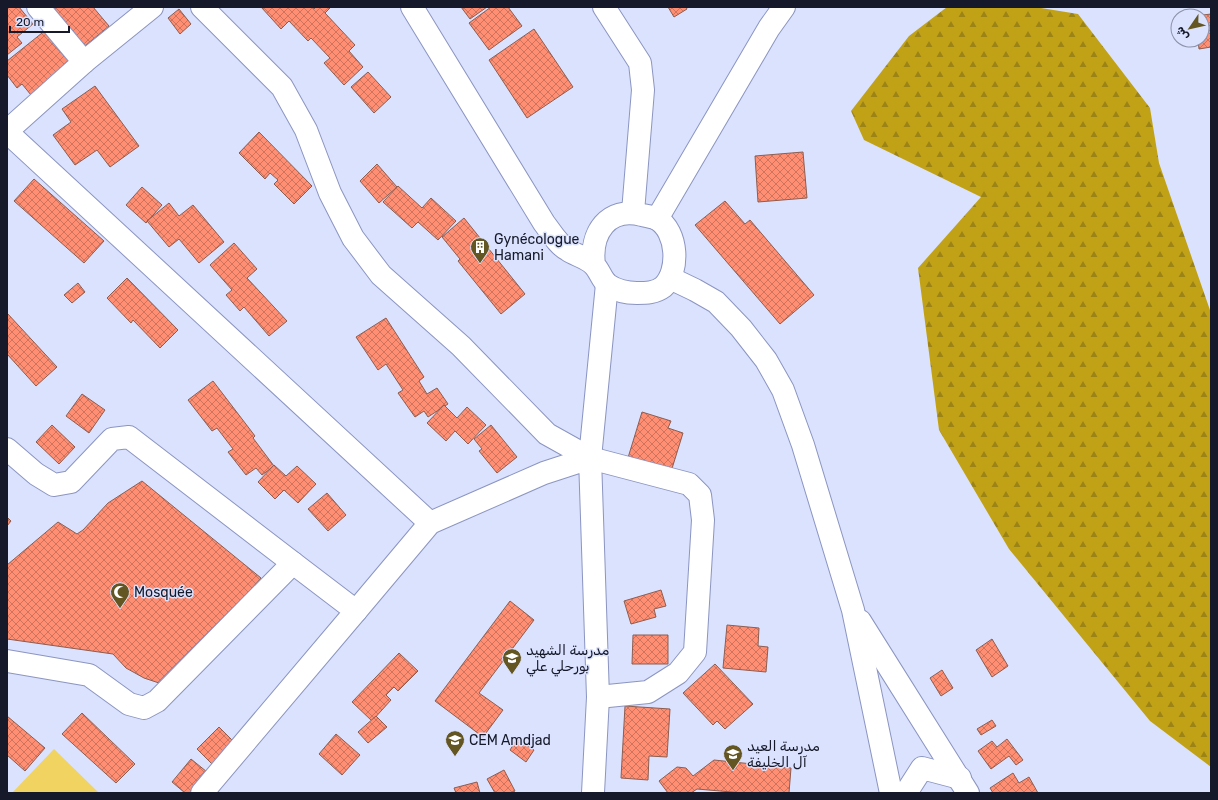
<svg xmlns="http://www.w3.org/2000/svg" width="1218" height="800" font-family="Rubik,Vazirmatn,sans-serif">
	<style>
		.forest { fill: url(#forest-firs) }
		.park { fill: #f0d361 }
		.building { fill: url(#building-cross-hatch); stroke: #8d5d51 }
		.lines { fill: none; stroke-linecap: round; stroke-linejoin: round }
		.minor-casing { stroke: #8b95c1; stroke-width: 24 }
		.minor { stroke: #fff; stroke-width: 22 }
		.labels { text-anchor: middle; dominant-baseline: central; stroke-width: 3; stroke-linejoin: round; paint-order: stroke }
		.poi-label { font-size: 14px; fill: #151929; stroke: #dbe2fe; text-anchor: start }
	</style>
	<defs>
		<pattern id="forest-firs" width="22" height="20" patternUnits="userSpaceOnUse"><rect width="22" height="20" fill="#c1a217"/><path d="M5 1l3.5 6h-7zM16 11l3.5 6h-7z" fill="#9c8315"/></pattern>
		<pattern id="building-cross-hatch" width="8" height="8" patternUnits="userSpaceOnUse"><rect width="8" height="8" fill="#ff8e72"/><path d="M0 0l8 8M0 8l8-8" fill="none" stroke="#cd735e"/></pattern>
	</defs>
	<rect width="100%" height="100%" fill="#dbe2fe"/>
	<polygon class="forest" points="947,7 1035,7 1078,14 1150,108 1159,163 1211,313 1211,767 1150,721 1009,549 939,430 918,268 981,197 864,140 851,111 909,36"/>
	<polygon class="park" points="54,749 99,793 12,793"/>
	<g class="building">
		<polygon points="7,7 19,7 33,24 17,37 22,43 7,55"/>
		<polygon points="51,7 93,7 109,26 80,50"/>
		<polygon points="261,7 313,7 314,9 316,7 331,7 325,13 355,45 349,51 363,67 344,85 324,63 330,58 311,38 308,41 289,21 281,29"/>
		<polygon points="461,7 487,7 470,19"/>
		<polygon points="491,7 508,7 522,26 489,50 469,23"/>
		<polygon points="668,7 686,7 687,9 674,17"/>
		<polygon points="179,9 191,24 180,34 168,18"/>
		<polygon points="1189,13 1190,16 1178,17 1178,16"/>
		<polygon points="1211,14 1211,47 1199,49 1198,40 1202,40 1202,16 1195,16"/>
		<polygon points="47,29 73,62 31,95 22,84 17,88 7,75 7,61"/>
		<polygon points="534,29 573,87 527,118 489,60"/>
		<polygon points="368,72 391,97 374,113 351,87"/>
		<polygon points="95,86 139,146 110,167 97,150 75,165 53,135 71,122 62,109"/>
		<polygon points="259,132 312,186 294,204 274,184 278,180 270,173 265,179 239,153"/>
		<polygon points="803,152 807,198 758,202 755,156"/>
		<polygon points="377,164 397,187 379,203 360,181"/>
		<polygon points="34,179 104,241 84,263 14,201"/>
		<polygon points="398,186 422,208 431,198 456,221 438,240 418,222 412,228 383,202"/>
		<polygon points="142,187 162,205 146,223 126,205"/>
		<polygon points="725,201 745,224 750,220 814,295 780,324 695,225"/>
		<polygon points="169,203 179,216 193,205 224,242 199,263 179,239 169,247 147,221"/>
		<polygon points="464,218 525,294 501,314 458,261 460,259 442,237"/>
		<polygon points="234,243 257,269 247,278 287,321 269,336 244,307 240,311 226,295 232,290 210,265"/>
		<polygon points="127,278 178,330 160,348 133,320 131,323 107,298"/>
		<polygon points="78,283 85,292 72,303 64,295"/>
		<polygon points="7,313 57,367 36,386 7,354"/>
		<polygon points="386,318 424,377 419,381 427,394 437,388 448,404 428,417 424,411 415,417 398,393 403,390 386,364 378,370 356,337"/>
		<polygon points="213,381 255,436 253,438 274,466 262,475 256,468 246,475 228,452 233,449 217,428 212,431 188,400"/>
		<polygon points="82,394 105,410 89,433 66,416"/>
		<polygon points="444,405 457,418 467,407 486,425 468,444 455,431 446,441 427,423"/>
		<polygon points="642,412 671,421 668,428 683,433 670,475 627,461"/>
		<polygon points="52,425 75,447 59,464 36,442"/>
		<polygon points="491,425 517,457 497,473 479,451 482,449 474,439"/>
		<polygon points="274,465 286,476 297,466 316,484 298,503 284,490 275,499 258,482"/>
		<polygon points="142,481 261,578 165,685 144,678 126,668 113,654 7,639 7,565 58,522 77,534 83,530 108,503"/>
		<polygon points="327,493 346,515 328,531 308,509"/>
		<polygon points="7,517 11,521 7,526"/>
		<polygon points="661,590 666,606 654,609 656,617 631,624 624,601"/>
		<polygon points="510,601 534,620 479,693 503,710 483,737 435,701"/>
		<polygon points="727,625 759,628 758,646 768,647 766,672 723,668"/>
		<polygon points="633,635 668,635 668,664 632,664"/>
		<polygon points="992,639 1008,666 992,677 976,650"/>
		<polygon points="399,653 418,671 398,691 394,687 386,695 391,700 372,721 352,702"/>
		<polygon points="715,664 753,704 725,729 717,721 713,725 683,693"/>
		<polygon points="942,670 953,688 941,696 930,678"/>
		<polygon points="625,706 670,709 667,757 649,756 648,780 621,778"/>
		<polygon points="82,713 135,764 116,783 62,734"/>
		<polygon points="7,716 45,748 25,771 7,755"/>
		<polygon points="376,716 387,727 368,743 358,732"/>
		<polygon points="992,720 996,726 981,735 977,729"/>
		<polygon points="219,727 240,748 218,770 197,749"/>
		<polygon points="336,734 360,755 342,775 319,754"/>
		<polygon points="517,739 534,750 526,762 510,750"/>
		<polygon points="1007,739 1023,760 1016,765 1009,756 991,769 978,751 992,741 997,747"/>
		<polygon points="191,759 212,776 198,793 185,793 172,782"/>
		<polygon points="714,760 791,768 789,793 743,793 697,789 691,793 668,793 659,781 677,767 686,768 693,776"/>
		<polygon points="504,770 515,791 511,793 495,793 487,779"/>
		<polygon points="1013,773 1019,783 1029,777 1038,793 993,793 990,788"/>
		<polygon points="477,782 480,793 456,793 454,788"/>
	</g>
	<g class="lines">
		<defs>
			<g id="minor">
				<polyline points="38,7 84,62"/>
				<polyline points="202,7 282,87 306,130 330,193 353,238 381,275 461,346 547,434 590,458 689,484 700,495 703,520 695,652 678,673 648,692 598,697"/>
				<path d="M412,7L544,223C551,232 558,245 568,250C575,255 588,258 594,265C600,271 601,279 608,285C617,291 626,293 637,293C646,293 655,293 663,287C680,272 678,231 657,219C653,217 647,216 642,215C608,206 590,233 594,265"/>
				<polyline points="604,7 640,63 643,90 633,212"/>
				<polyline points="7,131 84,62 152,7"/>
				<polyline points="7,132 430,523"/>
				<polyline points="657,219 769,28 784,7"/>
				<polyline points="670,278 695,290 716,302 741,328 766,360 783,390 803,445 853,610 891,793"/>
				<polyline points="7,449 36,474 54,485 71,482 112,439 129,437 293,563"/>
				<polyline points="590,458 607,284"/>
				<polyline points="356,611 430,523 544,473 590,458 598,697 593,793"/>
				<polyline points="860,621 968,793"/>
				<polyline points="7,661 89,675 129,704 144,708 157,701 293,563 356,611 202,793"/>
				<polyline points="906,793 922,768 960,778"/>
			</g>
		</defs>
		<use href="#minor" class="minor-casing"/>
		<use href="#minor" class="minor"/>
	</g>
	<defs>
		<symbol id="building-pin" viewBox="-11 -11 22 30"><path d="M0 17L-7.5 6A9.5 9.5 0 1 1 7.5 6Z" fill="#645623" stroke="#dbe2fe"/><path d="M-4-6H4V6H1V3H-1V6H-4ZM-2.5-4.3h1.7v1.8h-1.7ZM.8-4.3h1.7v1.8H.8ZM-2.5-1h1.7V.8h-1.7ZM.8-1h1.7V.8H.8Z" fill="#fff"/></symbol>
		<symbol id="mosque-pin" viewBox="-11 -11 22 30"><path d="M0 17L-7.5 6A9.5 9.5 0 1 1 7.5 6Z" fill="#645623" stroke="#dbe2fe"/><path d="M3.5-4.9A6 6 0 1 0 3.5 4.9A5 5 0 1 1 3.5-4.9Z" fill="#fff"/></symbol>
		<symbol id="school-pin" viewBox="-11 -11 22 30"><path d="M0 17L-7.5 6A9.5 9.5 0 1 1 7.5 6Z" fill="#645623" stroke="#dbe2fe"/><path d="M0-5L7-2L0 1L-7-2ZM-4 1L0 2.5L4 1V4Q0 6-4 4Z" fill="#fff"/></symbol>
	</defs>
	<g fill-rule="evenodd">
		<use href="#building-pin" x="469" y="236" width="22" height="30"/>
		<use href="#mosque-pin" x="109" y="581" width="22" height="30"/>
		<use href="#school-pin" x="501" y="647" width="22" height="30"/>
		<use href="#school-pin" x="444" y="729" width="22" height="30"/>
		<use href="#school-pin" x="722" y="743" width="22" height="30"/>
	</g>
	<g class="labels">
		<g class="poi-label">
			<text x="494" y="239">Gynécologue<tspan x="494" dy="16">Hamani</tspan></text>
			<text x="134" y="592">Mosquée</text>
			<text x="526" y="650">مدرسة الشهيد<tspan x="526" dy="16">بورحلي علي</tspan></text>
			<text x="469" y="740">CEM Amdjad</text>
			<text x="747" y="746">مدرسة العيد<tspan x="747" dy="16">آل الخليفة</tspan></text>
		</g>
	</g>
	<rect width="1218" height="800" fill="none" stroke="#151929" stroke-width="16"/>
	<g transform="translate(1190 28) rotate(236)"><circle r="19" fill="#dbe2fe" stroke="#8c92a9"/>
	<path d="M0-3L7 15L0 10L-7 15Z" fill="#645623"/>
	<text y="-6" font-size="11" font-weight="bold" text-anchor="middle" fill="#151929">ش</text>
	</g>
	<path d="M10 26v6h59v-6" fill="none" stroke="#151929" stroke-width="2"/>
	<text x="16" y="26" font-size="12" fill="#151929" stroke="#dbe2fe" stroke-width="3" paint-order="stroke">20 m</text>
</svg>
